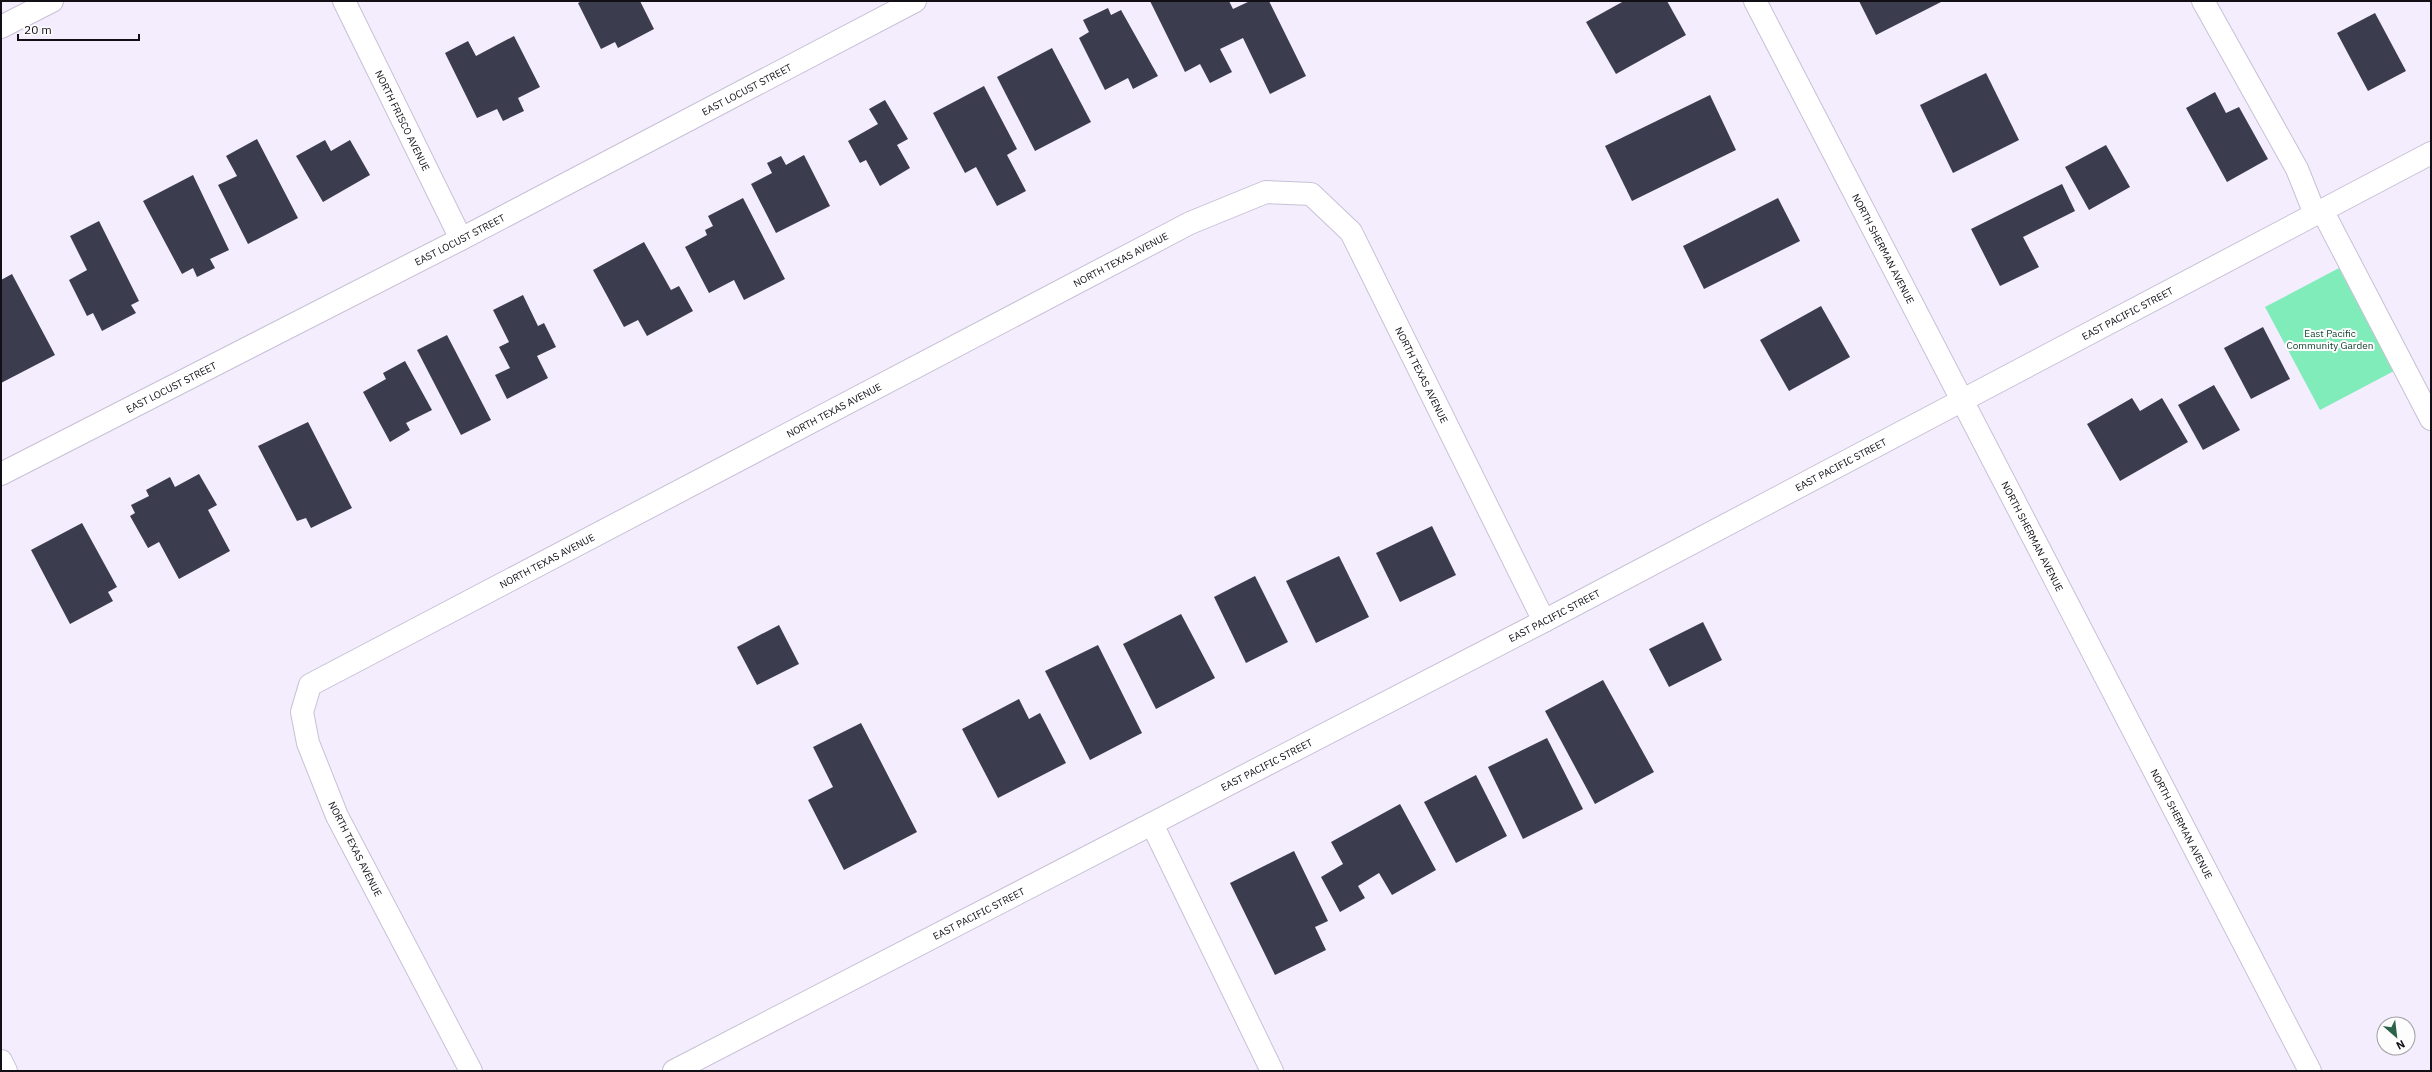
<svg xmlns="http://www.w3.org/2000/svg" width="2432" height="1072" font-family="'IBM Plex Sans',sans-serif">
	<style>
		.green { fill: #80ecb9 }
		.building { fill: #3b3d4e }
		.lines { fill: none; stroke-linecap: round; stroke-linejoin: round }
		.minor-casing { stroke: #c8c1d6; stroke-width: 24 }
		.minor { stroke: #fff; stroke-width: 22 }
		.labels { text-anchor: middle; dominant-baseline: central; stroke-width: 4; stroke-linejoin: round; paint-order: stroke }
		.street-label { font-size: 10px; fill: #120f16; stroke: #fdfdfd }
		.park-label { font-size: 10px; fill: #0c3e29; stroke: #fdfdfd }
	</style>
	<rect width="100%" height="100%" fill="#f3edfe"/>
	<polygon class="green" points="2339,268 2394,371 2320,410 2265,307"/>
	<g class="building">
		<polygon points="582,1 640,1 654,29 618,48 615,42 601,49 578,3"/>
		<polygon points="1150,1 1229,1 1233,9 1250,1 1269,1 1306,76 1270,94 1243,38 1220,49 1232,72 1210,83 1200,64 1185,72"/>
		<polygon points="1624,1 1667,1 1686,35 1616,74 1586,22"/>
		<polygon points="1859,1 1943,1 1876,35"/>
		<polygon points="1108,8 1111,15 1121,10 1158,76 1133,89 1128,78 1105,90 1079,38 1089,32 1083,20"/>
		<polygon points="2375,13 2406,71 2368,91 2337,33"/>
		<polygon points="514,36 540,87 518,98 524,111 503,121 497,109 477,118 445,53 468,41 476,56"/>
		<polygon points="1052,48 1091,122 1035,151 997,77"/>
		<polygon points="1986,73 2019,140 1953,173 1920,105"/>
		<polygon points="984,86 1017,149 1007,155 1026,191 997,206 976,167 965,173 933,113"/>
		<polygon points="2215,92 2226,113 2239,107 2268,159 2227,182 2186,108"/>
		<polygon points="1710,95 1736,150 1632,201 1605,146"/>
		<polygon points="885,100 908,139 897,145 910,168 880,186 866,160 860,163 848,141 878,124 869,109"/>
		<polygon points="257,139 298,218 248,244 218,185 237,176 226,156"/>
		<polygon points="325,140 331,151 350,140 370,175 323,202 296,156"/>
		<polygon points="2106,145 2130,187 2089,210 2065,167"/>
		<polygon points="804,155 830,206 776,233 751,184 772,173 767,163 781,156 786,165"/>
		<polygon points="193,175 229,250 210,259 215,268 197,277 193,268 182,274 143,201"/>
		<polygon points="2062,184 2075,211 2023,237 2039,267 2000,286 1971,229"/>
		<polygon points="743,198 785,279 744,300 734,280 709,293 685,247 707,235 705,230 713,226 708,216"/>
		<polygon points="1778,198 1800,241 1704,289 1683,246"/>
		<polygon points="99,221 139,301 131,305 136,313 102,331 93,313 87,316 69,280 87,270 70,236"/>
		<polygon points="644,242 671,290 679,286 693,311 647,336 638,320 624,327 593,270"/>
		<polygon points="12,274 55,355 1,383 1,280"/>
		<polygon points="523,295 538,326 544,323 556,347 537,356 548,378 507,399 495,375 510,368 499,347 509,342 493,310"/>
		<polygon points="1821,306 1850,357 1789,391 1760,340"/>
		<polygon points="2263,327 2290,379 2251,399 2224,348"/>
		<polygon points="447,335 491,420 461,435 417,350"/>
		<polygon points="405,361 432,410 406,423 410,430 390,442 363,392 386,379 383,373"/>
		<polygon points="2214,385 2240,430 2203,450 2178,405"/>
		<polygon points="2132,398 2140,411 2162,398 2188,442 2120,481 2087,424"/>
		<polygon points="308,422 352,508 311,528 306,518 297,521 258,446"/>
		<polygon points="199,474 217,505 208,510 230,551 179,579 159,542 148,548 130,516 135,513 131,505 149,496 146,490 170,477 175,487"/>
		<polygon points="82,523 117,587 108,592 113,601 70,624 31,550"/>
		<polygon points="1432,526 1456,575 1400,602 1376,553"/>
		<polygon points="1339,556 1369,617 1316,643 1286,581"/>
		<polygon points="1255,576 1288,642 1246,663 1214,597"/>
		<polygon points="1181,614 1215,678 1156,709 1123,644"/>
		<polygon points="1703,622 1722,660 1669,687 1649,649"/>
		<polygon points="779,625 799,664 757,685 737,647"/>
		<polygon points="1098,645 1142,733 1090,760 1045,671"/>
		<polygon points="1603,680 1654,772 1595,804 1545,711"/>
		<polygon points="1019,699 1029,719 1040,713 1066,763 998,798 962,729"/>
		<polygon points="861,723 917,832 844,870 808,800 833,787 813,747"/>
		<polygon points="1547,738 1583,809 1523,839 1488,767"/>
		<polygon points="1476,775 1507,836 1456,863 1424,802"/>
		<polygon points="1400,804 1436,870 1392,895 1379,873 1358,886 1365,898 1340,912 1321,877 1343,864 1331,842"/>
		<polygon points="1294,851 1328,921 1315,927 1326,950 1275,975 1230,883"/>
	</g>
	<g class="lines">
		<defs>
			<g id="minor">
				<path id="s1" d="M344,1L461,239"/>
				<path id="s2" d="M1755,1L2310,1071"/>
				<polyline points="2203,1 2297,169 2315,214"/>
				<polyline points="1,27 52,1"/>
				<polyline points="2322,210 2431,419"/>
				<path id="s3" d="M1,474L461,239L915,1"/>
				<polyline points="1152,824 1272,1071"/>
				<polyline points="1,1061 6,1071"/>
				<path id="s4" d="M471,1071L337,816L308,743L302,712L310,685L1190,223L1266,192L1311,194L1351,232L1544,621"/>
				<path id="s5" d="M674,1071L1544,621L2431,153"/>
			</g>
		</defs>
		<use href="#minor" class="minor-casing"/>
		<use href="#minor" class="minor"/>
	</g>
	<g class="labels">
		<g class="street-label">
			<text stroke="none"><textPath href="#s3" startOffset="839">EAST LOCUST STREET</textPath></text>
			<text stroke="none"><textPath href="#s1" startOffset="133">NORTH FRISCO AVENUE</textPath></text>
			<text stroke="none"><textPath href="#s3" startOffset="515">EAST LOCUST STREET</textPath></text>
			<text stroke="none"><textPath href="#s2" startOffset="279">NORTH SHERMAN AVENUE</textPath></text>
			<text stroke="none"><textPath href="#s4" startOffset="1342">NORTH TEXAS AVENUE</textPath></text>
			<text stroke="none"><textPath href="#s5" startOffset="1639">EAST PACIFIC STREET</textPath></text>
			<text stroke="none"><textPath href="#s4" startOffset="1762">NORTH TEXAS AVENUE</textPath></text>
			<text stroke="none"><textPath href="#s3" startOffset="191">EAST LOCUST STREET</textPath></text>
			<text stroke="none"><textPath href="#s4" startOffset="1018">NORTH TEXAS AVENUE</textPath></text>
			<text stroke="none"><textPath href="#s5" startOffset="1315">EAST PACIFIC STREET</textPath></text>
			<text stroke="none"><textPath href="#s2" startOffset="603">NORTH SHERMAN AVENUE</textPath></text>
			<text stroke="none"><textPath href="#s4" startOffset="694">NORTH TEXAS AVENUE</textPath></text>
			<text stroke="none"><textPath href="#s5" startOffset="991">EAST PACIFIC STREET</textPath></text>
			<text stroke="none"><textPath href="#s5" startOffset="667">EAST PACIFIC STREET</textPath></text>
			<text stroke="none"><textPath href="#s2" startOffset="927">NORTH SHERMAN AVENUE</textPath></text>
			<text transform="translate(355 849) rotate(63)">NORTH TEXAS AVENUE</text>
			<text stroke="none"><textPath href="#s5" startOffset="343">EAST PACIFIC STREET</textPath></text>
		</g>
		<g class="park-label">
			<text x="2330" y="333">East Pacific<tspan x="2330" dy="12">Community Garden</tspan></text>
		</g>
	</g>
	<rect width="2432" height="1072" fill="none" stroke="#120f16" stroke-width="4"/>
	<g transform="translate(2396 1036) rotate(152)"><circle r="19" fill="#fdfdfd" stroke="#9f9ea1"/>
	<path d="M0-3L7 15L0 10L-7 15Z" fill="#2c6249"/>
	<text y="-6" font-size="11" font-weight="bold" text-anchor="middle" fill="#120f16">N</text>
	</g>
	<path d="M18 34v6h121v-6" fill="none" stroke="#120f16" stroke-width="2"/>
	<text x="24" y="34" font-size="12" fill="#120f16" stroke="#fdfdfd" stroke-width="3" paint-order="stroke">20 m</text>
</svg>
